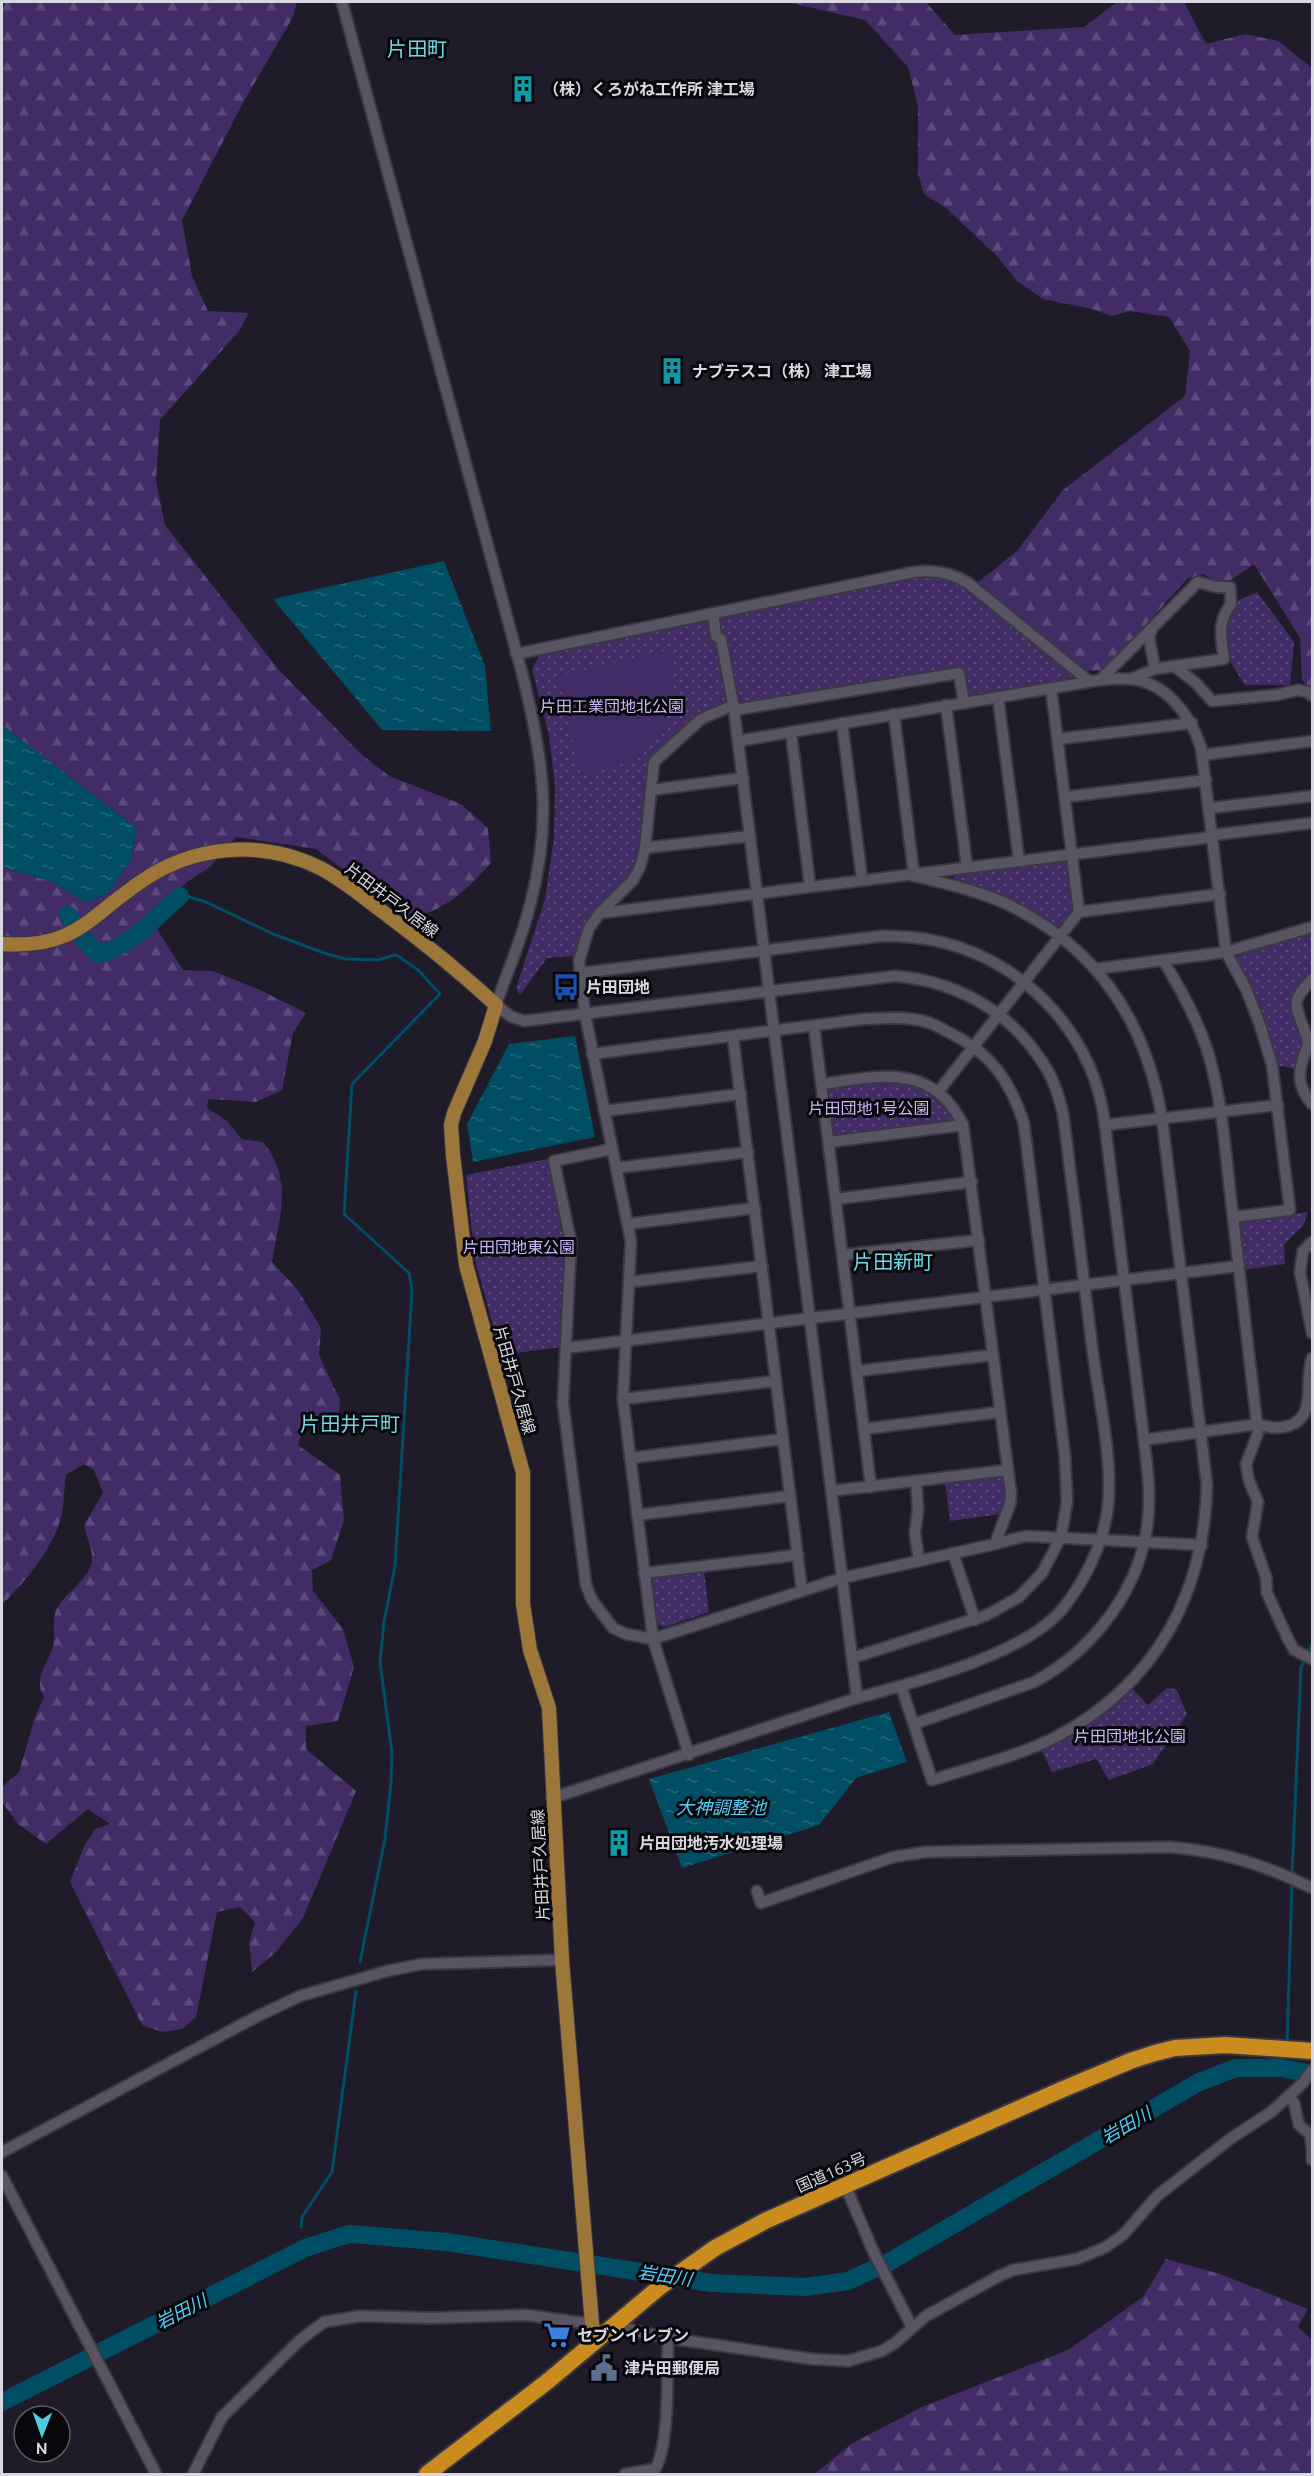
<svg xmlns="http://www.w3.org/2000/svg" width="1314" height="2476" font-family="Ubuntu,'Noto Sans JP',sans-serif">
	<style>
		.forest { fill: url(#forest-firs) }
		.park { fill: url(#park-dots) }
		.pitch { fill: #422c66 }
		.water { fill: url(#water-ripples) }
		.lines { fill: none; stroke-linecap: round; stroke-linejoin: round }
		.stream { stroke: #004e63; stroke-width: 3 }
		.river { stroke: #004e63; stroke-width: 18 }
		.minor-casing { stroke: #3b3842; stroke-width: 14 }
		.major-casing { stroke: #3b3842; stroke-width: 16 }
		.highway-casing { stroke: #3b3842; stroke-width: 20 }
		.minor { stroke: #585462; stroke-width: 10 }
		.major { stroke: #9d763a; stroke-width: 14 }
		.highway { stroke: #cb8c1f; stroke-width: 16 }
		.labels { text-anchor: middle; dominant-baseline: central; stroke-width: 6; stroke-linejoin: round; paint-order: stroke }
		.poi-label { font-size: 16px; font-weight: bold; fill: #dad8e1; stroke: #08070c; text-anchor: start }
		.park-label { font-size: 16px; fill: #cbb7f8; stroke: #08070c }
		.street-label { font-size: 16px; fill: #dad8e1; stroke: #08070c }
		.water-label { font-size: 18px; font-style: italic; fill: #53d0f9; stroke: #08070c }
		.quarter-label { font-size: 20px; fill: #6fd9e7; stroke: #08070c }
	</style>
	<defs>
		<pattern id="forest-firs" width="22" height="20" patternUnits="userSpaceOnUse" patternTransform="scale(1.5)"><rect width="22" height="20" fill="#422c66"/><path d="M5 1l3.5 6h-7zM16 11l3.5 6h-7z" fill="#5d4a7c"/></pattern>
		<pattern id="park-dots" width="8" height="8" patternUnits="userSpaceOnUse" patternTransform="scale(1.5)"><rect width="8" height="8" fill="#422c66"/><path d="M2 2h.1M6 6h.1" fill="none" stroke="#5d4a7c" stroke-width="1.8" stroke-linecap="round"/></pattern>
		<pattern id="water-ripples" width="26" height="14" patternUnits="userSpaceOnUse" patternTransform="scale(1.5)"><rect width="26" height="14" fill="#004e63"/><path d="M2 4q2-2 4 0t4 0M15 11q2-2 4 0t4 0" fill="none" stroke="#256779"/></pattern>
	</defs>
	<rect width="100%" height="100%" fill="#1f1b28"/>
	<g class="forest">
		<path d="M2,2H297L293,17L244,101L182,220L192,276L208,311L249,313L239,331L160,420L156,480L165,525L279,670L360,753L389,776L461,804L488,828L491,863C464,892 449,908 409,919L316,849L236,837L210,867L187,882L148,915L183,970L213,971L260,990L306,1013L293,1033L282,1090L256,1102L208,1099L207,1108L227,1121L242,1139L263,1142C294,1180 279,1218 272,1262L297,1289L321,1328L319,1355L340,1400L338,1418L305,1423L298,1445L340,1475L344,1520L331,1560L312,1570L313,1591L343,1629L354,1667L338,1721L306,1726V1749L356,1791L303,1918L275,1953L252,1972L249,1942L255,1922L240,1907L217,1912L196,2017L182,2029L162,2032L142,2025L70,1882L85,1844L95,1829L110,1824L88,1809L46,1844L18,1824L2,1802V1787L19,1772L35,1717L44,1697C31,1677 52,1660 54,1641C55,1628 51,1617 59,1605C68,1591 89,1579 92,1561C93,1551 86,1535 84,1525L103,1493L94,1470L84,1464L66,1475C64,1488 64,1510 60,1521C50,1553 25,1581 2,1605V867L50,881L86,902L107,894L131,860L137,828L2,725Z"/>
		<polygon points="787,2 926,2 955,35 1084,27 1117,2 1184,2 1206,44 1245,34 1278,41 1312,68 1312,691 1302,680 1300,638 1254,564 1224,585 1203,574 1187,579 1105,670 1011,675 957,599 1017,551 1063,490 1185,396 1190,351 1169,317 1130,311 1112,316 1092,309 1043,299 1017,281 998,257 946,208 924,194 918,173 918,106 908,67 865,20"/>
		<polygon points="1166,2259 1220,2274 1308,2309 1298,2327 1312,2340 1312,2474 815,2474 851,2444 922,2407 1068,2350 1143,2297"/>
	</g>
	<g class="park">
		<path d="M918,577L939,578L962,585L1079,679L972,697L966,693L962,670L743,706L738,703L724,705L650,759L637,857C623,896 582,912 575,956L547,958L520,995L516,988L545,899L554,836L555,785L549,736L532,669L540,654Z"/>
		<polygon points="1257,592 1294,642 1290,685 1245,685 1231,663 1225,629 1235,602"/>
		<polygon points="1062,860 1068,865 1073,910 1061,926 1054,926 1014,901 954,879 954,874"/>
		<path d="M1312,931V974L1298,987L1293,1000L1305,1042L1296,1069L1276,1065C1267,1029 1257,991 1236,960L1237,953Z"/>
		<path d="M885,1081C912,1081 937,1092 952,1115L951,1122L838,1136L832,1133L827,1093L831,1087Z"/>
		<polygon points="548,1159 565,1243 561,1347 501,1355 475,1260 466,1175"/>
		<polygon points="1308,1212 1303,1226 1284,1244 1285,1264 1243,1270 1237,1221"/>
		<polygon points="999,1476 1004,1480 1005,1503 1001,1514 950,1521 945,1482"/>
		<polygon points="704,1570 709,1612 664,1627 657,1624 651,1580 654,1576"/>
		<path d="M1131,1687L1148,1705L1167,1688L1176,1689L1187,1714L1153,1764L1109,1780L1096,1759L1052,1772L1041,1749C1075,1733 1104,1713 1131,1687Z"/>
	</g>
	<path class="pitch" d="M671,649C676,690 674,734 635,758C620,767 598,770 581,774L558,677Z"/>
	<g class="water">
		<polygon points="444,561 485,666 491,731 382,730 273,599"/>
		<polygon points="2,725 137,828 131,860 107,894 86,902 50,881 2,867"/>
		<polygon points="575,1036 595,1137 473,1162 467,1124 509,1044"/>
		<polygon points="889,1712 907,1762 856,1778 819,1825 682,1868 649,1779"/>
	</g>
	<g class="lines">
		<g class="stream">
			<polyline points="180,896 183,895 206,902 273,934 327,954 346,959 379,960 394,955 398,956 418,970 440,994 352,1084 344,1214 409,1273 412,1291 395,1566 384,1622 380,1662 392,1753 391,1783 385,1839 360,1962"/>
			<polyline points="1308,1653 1312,1644"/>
			<polyline points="1292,1876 1301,1668 1305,1659"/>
			<polyline points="1287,2044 1292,1883"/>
			<polyline points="1281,2068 1283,2058"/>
			<polyline points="301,2227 302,2217 332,2172 356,1991"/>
		</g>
		<g class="river">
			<polyline points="68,915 74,924"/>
			<path d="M84,940L98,954C133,946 154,918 180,896"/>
			<polyline points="2,2402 305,2248 349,2234 447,2242 711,2283 805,2287 848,2281 889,2262 1199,2082 1236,2068 1281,2068 1312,2074"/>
		</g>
		<defs>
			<g id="minor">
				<path d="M342,2L522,673C543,758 553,819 530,905C522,939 507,972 496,1005L510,1016L524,1021L895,976C955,981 1008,1010 1041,1060C1052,1075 1059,1096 1063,1114C1067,1140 1069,1166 1073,1192C1079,1243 1086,1295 1092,1346C1098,1395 1113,1458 1108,1506C1104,1542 1086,1579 1064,1607C1026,1655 915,1682 857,1698L552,1798"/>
				<polyline points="713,613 716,636 721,639 734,709"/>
				<path d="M516,654L914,572C933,570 951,572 968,583L1089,681"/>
				<path d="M1155,669L1149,637L1153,627L1198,582L1216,587H1230L1231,604C1217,622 1221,637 1224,659L1174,666"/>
				<polyline points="1131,679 1155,669 1174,666 1196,683 1212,701 1276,695 1298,690 1308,692 1312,696"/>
				<polyline points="1100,680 1151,629"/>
				<polyline points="998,697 1019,860"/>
				<polyline points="946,705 967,867"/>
				<polyline points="894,714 914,876"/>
				<polyline points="842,723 862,879"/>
				<polyline points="791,732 810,886"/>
				<polyline points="1058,739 1192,723"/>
				<polyline points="738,741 734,710 959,673 964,703"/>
				<polyline points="1202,755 1312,741"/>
				<polyline points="651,790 654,762 701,719 734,705"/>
				<polyline points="1065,797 1206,780"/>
				<polyline points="1210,808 1312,796"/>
				<polyline points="1213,835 1312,823"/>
				<polyline points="645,848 750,836"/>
				<polyline points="1079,912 1220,894"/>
				<polyline points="601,913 1213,837"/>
				<path d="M1163,960C1181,990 1199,1022 1209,1056C1224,1108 1226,1164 1233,1217"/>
				<polyline points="1095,969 1226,952 1312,927"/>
				<path d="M581,973L881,936C901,936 921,937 941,942C1027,963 1095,1036 1105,1125L1278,1105"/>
				<path d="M1312,979C1293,1000 1293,1002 1304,1029C1305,1033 1308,1038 1308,1043C1308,1047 1305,1052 1304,1056C1297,1076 1299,1088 1312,1104"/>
				<polyline points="814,1026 871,1487"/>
				<path d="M592,1054L863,1019C884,1018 907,1016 927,1022C934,1024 941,1028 948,1032C990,1052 1010,1080 1024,1124L1065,1457L1067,1502L1061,1537L1042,1573L1019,1597L987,1615L852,1658"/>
				<polyline points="938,1092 1079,912 1051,688"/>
				<polyline points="604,1111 741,1094"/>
				<path d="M1105,1125L1144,1440L1258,1424C1277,1431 1302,1429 1307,1405C1310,1389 1307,1374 1312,1358"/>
				<polyline points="829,1142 963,1125"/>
				<polyline points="612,1149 554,1161 571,1242 563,1403 586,1585 592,1600 613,1628 626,1634 653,1639 802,1591 733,1037"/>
				<polyline points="616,1168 748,1152"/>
				<polyline points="836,1199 972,1182"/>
				<polyline points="628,1224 755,1208"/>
				<polyline points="1312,1242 1303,1251 1300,1272 1312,1333"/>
				<polyline points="843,1255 979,1240"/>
				<polyline points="629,1282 762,1266"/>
				<polyline points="566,1348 1239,1266"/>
				<polyline points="857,1371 993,1355"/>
				<polyline points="623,1399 776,1381"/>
				<polyline points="864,1429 1000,1412"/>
				<polyline points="630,1458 783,1439"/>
				<polyline points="916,1481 918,1509 915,1533 919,1561"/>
				<polyline points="831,1491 1008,1470"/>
				<polyline points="637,1515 790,1496"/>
				<polyline points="995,1544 1025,1536 1202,1545"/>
				<polyline points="953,1553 975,1620"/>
				<polyline points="644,1573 798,1555"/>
				<path d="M802,1591L842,1578L995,1544L1010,1504L1011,1493L963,1125C933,1062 879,1076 822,1084"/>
				<path d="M901,1686L932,1780C972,1767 1019,1756 1056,1737C1156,1684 1204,1595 1207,1485L1162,1118C1146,1023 1099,949 1011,906C980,891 947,884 914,876"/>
				<path d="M857,1698L738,741L1100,680C1109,679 1119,678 1128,679C1166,681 1190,715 1201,747L1226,952L1246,989L1260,1025L1272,1065L1290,1210L1233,1217L1258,1433L1246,1464L1249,1481L1258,1502L1252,1537L1266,1577L1267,1593L1288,1639L1294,1650L1312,1659"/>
				<path d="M914,1724L1034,1682C1094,1650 1142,1587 1148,1518C1151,1492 1147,1466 1144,1440"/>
				<polyline points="689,1755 653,1639 623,1399 631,1241 585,1014 579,961 589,928 600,913 633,880 640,867 645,848 651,790 743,778"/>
				<path d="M757,1891L761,1903L893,1857L925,1852L1169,1847C1222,1851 1265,1865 1312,1888"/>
				<polyline points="1288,2096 1294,2103 1299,2125 1310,2134 1312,2148"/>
				<polyline points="2,2152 256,2017 300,1996 387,1971 422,1964 562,1960"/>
				<polyline points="1312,2160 1312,2151"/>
				<polyline points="2,2176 156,2474"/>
				<polyline points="845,2185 874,2253 912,2327"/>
				<polyline points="615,2324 631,2330 668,2338 812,2359 848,2361 882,2351 895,2343 926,2316 1001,2275 1013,2270 1077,2259 1106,2247 1124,2234 1157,2196 1230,2139 1271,2112 1303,2083 1312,2070"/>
				<polyline points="193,2474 222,2417 300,2340 324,2322 360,2316 431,2318 526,2315 592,2324"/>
				<path d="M625,2474L655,2469C670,2445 667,2369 668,2338"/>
			</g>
			<path id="major" d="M2,944C76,949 88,917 142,881C194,845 263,839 320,868C342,879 363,897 383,912C422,941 460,972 496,1005L485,1041L454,1113L451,1125L453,1155L466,1265L523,1473V1604L530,1650L549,1708L562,1960L592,2324L596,2340"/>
			<polyline id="highway" points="427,2474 548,2381 661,2286 715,2248 765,2221 1061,2090 1130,2061 1155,2053 1175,2048 1226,2045 1312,2051"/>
		</defs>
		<use href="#minor" class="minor-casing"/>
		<use href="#major" class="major-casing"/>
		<use href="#highway" class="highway-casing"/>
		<use href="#minor" class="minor"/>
		<use href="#major" class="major"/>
		<use href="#highway" class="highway"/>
	</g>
	<defs>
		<symbol id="building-bare" viewBox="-9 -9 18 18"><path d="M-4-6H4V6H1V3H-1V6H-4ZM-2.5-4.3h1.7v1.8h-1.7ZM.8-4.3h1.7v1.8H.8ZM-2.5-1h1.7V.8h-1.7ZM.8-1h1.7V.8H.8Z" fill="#0f9aa8" stroke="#08070c" stroke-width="2.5" paint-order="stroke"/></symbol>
		<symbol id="bus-bare" viewBox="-9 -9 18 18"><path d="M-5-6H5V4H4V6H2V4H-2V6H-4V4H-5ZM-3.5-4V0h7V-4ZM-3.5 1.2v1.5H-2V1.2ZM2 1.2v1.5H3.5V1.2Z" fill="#1a4fb4" stroke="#08070c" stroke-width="2.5" paint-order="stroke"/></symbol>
		<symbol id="supermarket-bare" viewBox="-9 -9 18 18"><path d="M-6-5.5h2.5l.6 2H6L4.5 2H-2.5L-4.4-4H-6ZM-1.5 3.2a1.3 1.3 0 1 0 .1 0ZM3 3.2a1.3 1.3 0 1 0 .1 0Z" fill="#3f7fe0" stroke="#08070c" stroke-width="2.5" paint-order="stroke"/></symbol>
		<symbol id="civic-bare" viewBox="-9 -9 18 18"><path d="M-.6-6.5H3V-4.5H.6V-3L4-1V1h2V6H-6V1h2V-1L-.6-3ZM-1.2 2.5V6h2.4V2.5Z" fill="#5c6f8a" stroke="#08070c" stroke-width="2.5" paint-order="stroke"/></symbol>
	</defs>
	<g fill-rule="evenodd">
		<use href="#building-bare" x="504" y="70" width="38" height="38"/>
		<use href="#building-bare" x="653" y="352" width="38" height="38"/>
		<use href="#bus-bare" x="547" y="968" width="38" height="38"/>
		<use href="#building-bare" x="600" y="1824" width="38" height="38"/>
		<use href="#supermarket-bare" x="538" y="2316" width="38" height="38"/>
		<use href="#civic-bare" x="585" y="2349" width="38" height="38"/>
	</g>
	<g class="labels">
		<g class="poi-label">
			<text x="543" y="89">（株）くろがね工作所 津工場</text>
			<text x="692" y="371">ナブテスコ（株） 津工場</text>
			<text x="586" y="987">片田団地</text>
			<text x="639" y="1843">片田団地汚水処理場</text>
			<text x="577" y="2335">セブンイレブン</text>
			<text x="624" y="2368">津片田郵便局</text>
		</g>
		<g class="park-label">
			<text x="612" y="706">片田工業団地北公園</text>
			<text x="869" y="1108">片田団地1号公園</text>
			<text x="519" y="1247">片田団地東公園</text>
			<text x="1130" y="1736">片田団地北公園</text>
		</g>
		<g class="street-label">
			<text transform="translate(392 900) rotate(37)">片田井戸久居線</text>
			<text transform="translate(515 1380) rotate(74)">片田井戸久居線</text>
			<text transform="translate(540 1865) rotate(-93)">片田井戸久居線</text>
			<text transform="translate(831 2172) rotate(-24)">国道163号</text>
		</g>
		<g class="water-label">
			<text x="721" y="1807">大神調整池</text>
			<text transform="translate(1126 2125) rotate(-30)">岩田川</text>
			<text transform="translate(665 2275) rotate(9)">岩田川</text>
			<text transform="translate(181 2311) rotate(-27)">岩田川</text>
		</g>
		<g class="quarter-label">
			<text x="417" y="48">片田町</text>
			<text x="893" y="1261">片田新町</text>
			<text x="350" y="1423">片田井戸町</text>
		</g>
	</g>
	<rect width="1314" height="2476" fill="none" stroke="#dad8e1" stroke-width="6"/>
	<g transform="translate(42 2434) rotate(181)"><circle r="28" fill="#08070c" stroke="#5c5b61" stroke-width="1.5"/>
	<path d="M0-4.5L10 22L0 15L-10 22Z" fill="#53cbda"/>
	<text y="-9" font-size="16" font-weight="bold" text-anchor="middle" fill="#dad8e1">N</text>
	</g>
</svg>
